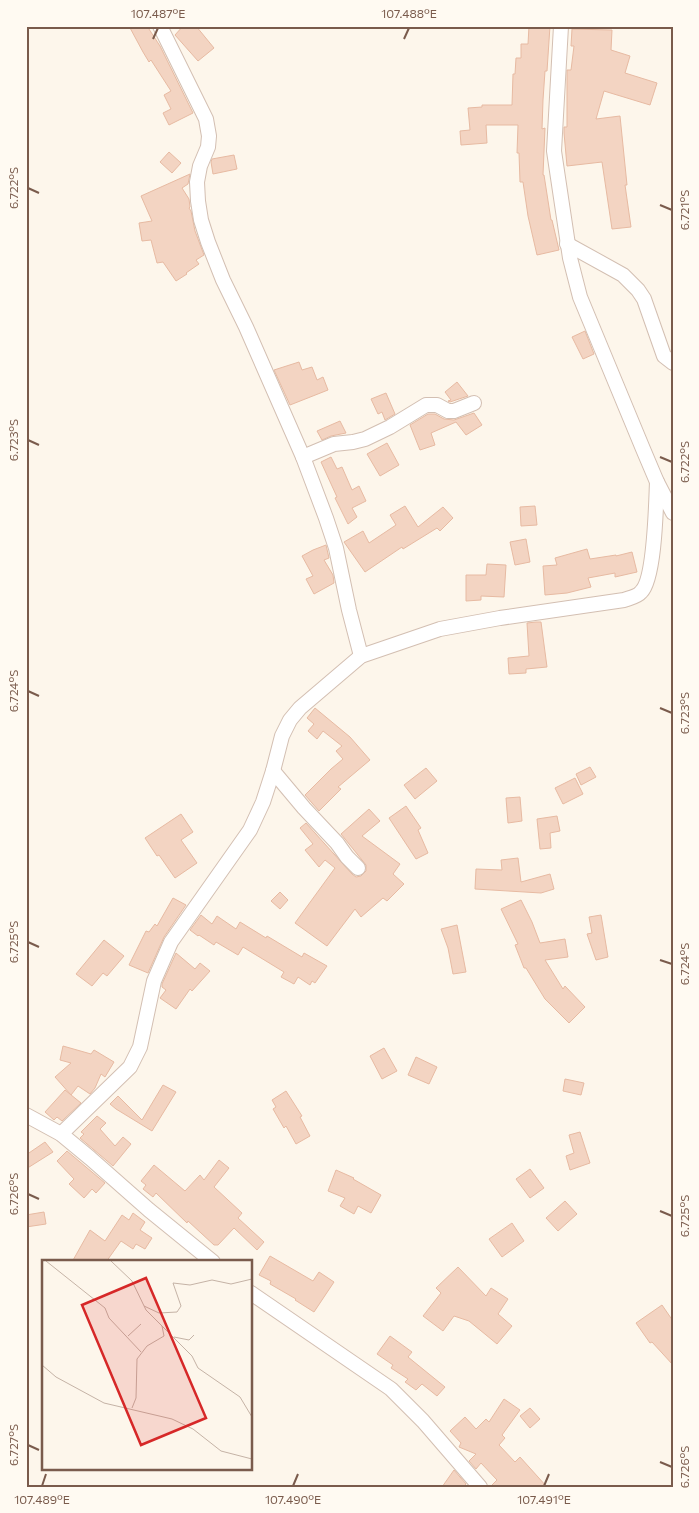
<svg xmlns="http://www.w3.org/2000/svg" width="699" height="1513" font-family="Commissioner,sans-serif">
	<style>
		.building { fill: #f3d4c2; stroke: #e7baa2 }
		.lines { fill: none; stroke-linecap: round; stroke-linejoin: round }
		.minor-casing { stroke: #d3bfb2; stroke-width: 16 }
		.minor { stroke: #fff; stroke-width: 14 }
		.ticks { fill: none; stroke: #7a5b4c; stroke-width: 2 }
		.inset-road { fill: none; stroke: #c5b3a6; stroke-width: 1 }
		.view { fill: #d62828; fill-opacity: 0.15; stroke: #d62828; stroke-width: 2.5 }
		.inset-edge { fill: none; stroke: #7a5b4c; stroke-width: 2.5 }
		.neatline { fill: none; stroke: #7a5b4c; stroke-width: 2 }
		.ticks-label { font-size: 12px; text-anchor: middle; fill: #7a5b4c }
	</style>
	<rect width="100%" height="100%" fill="#fdf6eb"/>
	<g class="building">
		<polygon points="129,26 147,26 160,46 193,113 169,125 163,113 171,109 164,95 171,91 151,60 149,62 143,52"/>
		<polygon points="183,26 196,26 214,48 198,61 175,35"/>
		<polygon points="529,26 550,26 547,71 545,71 543,100 542,129 545,128 543,175 544,175 551,220 552,220 559,250 537,255 528,216 523,182 520,182 519,153 517,153 518,125 486,125 487,143 461,145 460,131 470,130 468,108 482,107 482,105 512,105 513,74 515,74 516,58 521,58 521,44 528,44"/>
		<polygon points="572,29 612,30 611,50 630,56 625,73 657,83 650,105 604,91 596,119 620,116 627,185 625,185 631,227 612,229 602,162 567,166 564,133 564,127 567,127 567,70 571,70 574,46 571,46"/>
		<polygon points="169,152 181,163 172,173 160,162"/>
		<polygon points="234,155 237,169 213,174 211,162 212,159"/>
		<polygon points="190,174 188,184 182,188 189,199 190,207 189,208 191,211 195,231 204,255 196,260 199,264 186,273 187,274 176,281 163,262 157,263 151,240 142,241 139,223 152,221 141,196"/>
		<polygon points="585,331 594,354 583,359 572,337"/>
		<polygon points="299,362 302,370 312,367 317,380 323,377 328,390 290,405 274,370"/>
		<polygon points="457,382 468,396 450,402 448,401 451,400 445,392"/>
		<polygon points="386,393 395,414 385,420 382,412 378,414 371,399"/>
		<polygon points="474,413 482,425 466,435 456,422 431,433 435,445 420,450 410,425 428,414 435,414 444,419 454,420"/>
		<polygon points="340,421 346,433 331,436 322,440 317,431"/>
		<polygon points="387,443 399,465 380,476 367,454"/>
		<polygon points="331,457 337,469 342,467 352,490 359,486 366,501 352,508 357,517 348,524 335,498 337,497 321,462"/>
		<polygon points="405,506 418,527 443,507 453,518 440,531 437,528 403,549 402,547 365,572 344,542 363,531 369,543 396,525 390,515"/>
		<polygon points="535,506 537,525 521,526 520,507"/>
		<polygon points="526,539 530,562 515,565 510,542"/>
		<polygon points="326,545 329,558 324,560 333,575 334,583 314,594 306,579 313,576 302,556 313,550"/>
		<polygon points="587,549 590,559 616,555 616,556 632,552 637,572 615,577 615,573 588,578 591,587 567,593 545,595 543,566 557,565 555,558"/>
		<polygon points="487,564 506,565 504,597 481,596 481,600 466,601 466,575 486,575"/>
		<polygon points="536,622 541,622 547,667 526,669 526,673 509,674 508,658 529,656 527,623"/>
		<polygon points="315,708 350,737 370,760 338,787 341,789 319,811 305,795 331,769 343,759 336,751 342,746 323,731 317,739 308,731 314,724 307,718"/>
		<polygon points="590,767 596,777 581,785 576,774"/>
		<polygon points="426,768 437,781 415,799 404,785"/>
		<polygon points="575,778 583,794 563,804 555,788"/>
		<polygon points="520,797 522,821 508,823 506,798"/>
		<polygon points="406,806 421,828 418,830 428,853 416,859 389,818"/>
		<polygon points="369,809 380,821 362,836 400,864 393,874 404,884 387,901 383,898 361,917 355,909 327,946 295,923 335,868 325,860 319,867 305,850 313,844 300,828 306,823 352,874 356,877 361,876 366,871 366,865 341,834"/>
		<polygon points="181,814 193,832 181,840 197,863 175,878 159,855 157,856 145,838"/>
		<polygon points="557,816 560,831 550,833 551,848 540,849 537,819"/>
		<polygon points="518,858 521,882 550,874 554,889 541,893 475,889 476,869 502,870 501,860"/>
		<polygon points="280,892 288,900 280,909 271,901"/>
		<polygon points="173,898 186,905 164,937 148,973 129,965 146,931 149,932 155,924 157,926"/>
		<polygon points="521,900 532,922 540,943 565,939 568,957 545,960 563,989 565,986 585,1007 569,1023 545,999 526,968 524,968 515,945 518,944 501,909"/>
		<polygon points="201,915 212,924 217,916 236,929 240,922 266,938 267,936 302,957 304,953 327,966 315,983 312,981 310,985 298,977 294,984 281,977 284,972 243,947 238,955 216,942 214,945 199,935 198,936 190,930"/>
		<polygon points="601,915 608,957 596,960 587,934 592,933 589,917"/>
		<polygon points="457,925 466,972 453,974 448,948 441,929"/>
		<polygon points="104,940 124,956 107,976 103,973 92,986 76,974"/>
		<polygon points="176,953 195,969 200,963 210,971 192,991 190,989 176,1009 160,998 166,990 162,987 162,984"/>
		<polygon points="63,1046 91,1054 94,1050 114,1062 105,1077 101,1074 95,1088 90,1094 78,1086 71,1095 55,1077 71,1063 60,1060"/>
		<polygon points="384,1048 397,1071 382,1079 370,1056"/>
		<polygon points="416,1057 437,1067 429,1084 408,1075"/>
		<polygon points="565,1079 584,1083 581,1095 563,1091"/>
		<polygon points="163,1085 176,1092 152,1131 116,1109 110,1104 118,1096 142,1120"/>
		<polygon points="65,1090 81,1103 62,1121 57,1117 54,1120 45,1112"/>
		<polygon points="286,1091 302,1116 300,1117 310,1136 296,1144 286,1126 284,1128 273,1109 276,1107 272,1100"/>
		<polygon points="97,1116 106,1123 100,1129 115,1146 123,1137 131,1144 113,1166 80,1138 84,1134 81,1132"/>
		<polygon points="580,1132 590,1163 570,1170 566,1156 574,1153 569,1135"/>
		<polygon points="45,1142 53,1152 26,1169 26,1155"/>
		<polygon points="67,1151 105,1183 96,1193 92,1189 84,1198 69,1184 74,1179 57,1161"/>
		<polygon points="219,1160 229,1168 214,1187 242,1213 238,1218 264,1242 257,1250 234,1228 218,1245 214,1245 188,1221 187,1223 156,1193 153,1197 143,1189 146,1185 141,1181 154,1165 185,1191 200,1175 204,1180"/>
		<polygon points="530,1169 544,1188 530,1198 516,1179"/>
		<polygon points="336,1170 354,1178 353,1179 381,1195 371,1213 358,1206 354,1214 340,1206 345,1198 328,1191"/>
		<polygon points="565,1201 577,1214 558,1231 546,1218"/>
		<polygon points="44,1212 46,1224 26,1227 26,1215"/>
		<polygon points="133,1213 145,1222 140,1230 152,1238 145,1249 136,1244 133,1249 121,1241 106,1262 72,1262 90,1230 105,1241 122,1215 129,1220"/>
		<polygon points="512,1223 524,1241 502,1257 489,1239"/>
		<polygon points="270,1256 313,1281 319,1272 334,1282 314,1312 295,1300 296,1299 270,1284 271,1281 259,1275"/>
		<polygon points="458,1267 486,1296 491,1288 508,1299 498,1314 512,1326 497,1344 469,1321 454,1316 443,1331 423,1316 441,1293 436,1288"/>
		<polygon points="662,1305 673,1321 673,1365 652,1342 650,1343 636,1323"/>
		<polygon points="390,1336 412,1352 408,1357 445,1387 437,1396 422,1384 416,1390 405,1382 408,1379 391,1368 393,1365 377,1354"/>
		<polygon points="504,1399 520,1410 502,1435 505,1438 499,1445 515,1462 520,1457 547,1487 490,1487 497,1480 481,1463 476,1469 469,1461 476,1454 459,1447 461,1443 450,1431 465,1417 476,1429 486,1419 489,1422"/>
		<polygon points="530,1408 540,1419 530,1428 520,1416"/>
		<polygon points="454,1470 466,1484 463,1487 442,1487"/>
	</g>
	<g class="lines">
		<defs>
			<g id="minor">
				<polyline points="160,26 206,119 209,136 208,147 200,166 197,182 198,201 201,220 208,242 223,280 246,327 303,457 326,518 336,548 349,610 361,656"/>
				<polyline points="561,26 554,151 570,258 580,297 643,449 657,482 673,513"/>
				<polyline points="567,244 623,275 638,290 644,299 664,356 673,363"/>
				<polyline points="303,457 334,444 353,442 365,439 390,427 426,405 437,405 448,411 454,411 474,403"/>
				<polyline points="273,771 304,808 337,843 347,857 358,868"/>
				<polyline points="26,1115 61,1134 90,1158 149,1210 213,1262"/>
				<path d="M61,1134L130,1067L140,1047L154,981L171,942L250,830L263,802L273,771L282,736L290,720L300,708L361,656L440,629L500,618L624,600C629,598 637,597 641,592C655,579 656,503 657,482"/>
				<polyline points="251,1293 391,1389 423,1421 480,1487"/>
			</g>
		</defs>
		<use href="#minor" class="minor-casing"/>
		<use href="#minor" class="minor"/>
	</g>
	<path class="ticks" d="M153,39L158,28M404,39L409,28M28,188L39,193M660,205L672,210M28,440L39,445M660,457L672,462M28,691L39,696M660,708L672,713M28,942L39,947M660,960L672,964M28,1194L39,1199M660,1211L672,1216M28,1445L39,1450M660,1462L672,1467M42,1486L46,1474M293,1486L298,1474M544,1486L549,1474"/>
	<g transform="translate(42 1260)">
		<rect width="210" height="210" fill="#fdf6eb"/>
		<path class="inset-road" d="M4,1L63,48L67,58L99,92M69,1L90,21L104,50L150,96L156,108L198,137L210,157M102,46L117,53L135,52L139,46L131,23L148,25L170,20L189,24L210,19M86,76L99,64M132,77L147,80L152,75M0,105L14,117L62,143L130,159L151,169L179,191L210,199M90,148L94,138L95,99L105,86L122,76L120,66"/>
		<path class="view" d="M104,18L164,158L99,185L40,45Z"/>
		<rect width="210" height="210" class="inset-edge"/>
	</g>
	<rect width="699" height="1513" fill="none" stroke="#fffaf2" stroke-width="55"/>
	<rect x="28" y="28" width="644" height="1458" class="neatline"/>
	<g class="ticks-label">
		<text x="158" y="18">107.487°E</text>
		<text x="409" y="18">107.488°E</text>
		<text transform="translate(14 188) rotate(-90)" y="4">6.722°S</text>
		<text transform="translate(685 210) rotate(-90)" y="4">6.721°S</text>
		<text transform="translate(14 440) rotate(-90)" y="4">6.723°S</text>
		<text transform="translate(685 462) rotate(-90)" y="4">6.722°S</text>
		<text transform="translate(14 691) rotate(-90)" y="4">6.724°S</text>
		<text transform="translate(685 713) rotate(-90)" y="4">6.723°S</text>
		<text transform="translate(14 942) rotate(-90)" y="4">6.725°S</text>
		<text transform="translate(685 964) rotate(-90)" y="4">6.724°S</text>
		<text transform="translate(14 1194) rotate(-90)" y="4">6.726°S</text>
		<text transform="translate(685 1216) rotate(-90)" y="4">6.725°S</text>
		<text transform="translate(14 1445) rotate(-90)" y="4">6.727°S</text>
		<text transform="translate(685 1467) rotate(-90)" y="4">6.726°S</text>
		<text x="42" y="1504">107.489°E</text>
		<text x="293" y="1504">107.490°E</text>
		<text x="544" y="1504">107.491°E</text>
	</g>
</svg>
